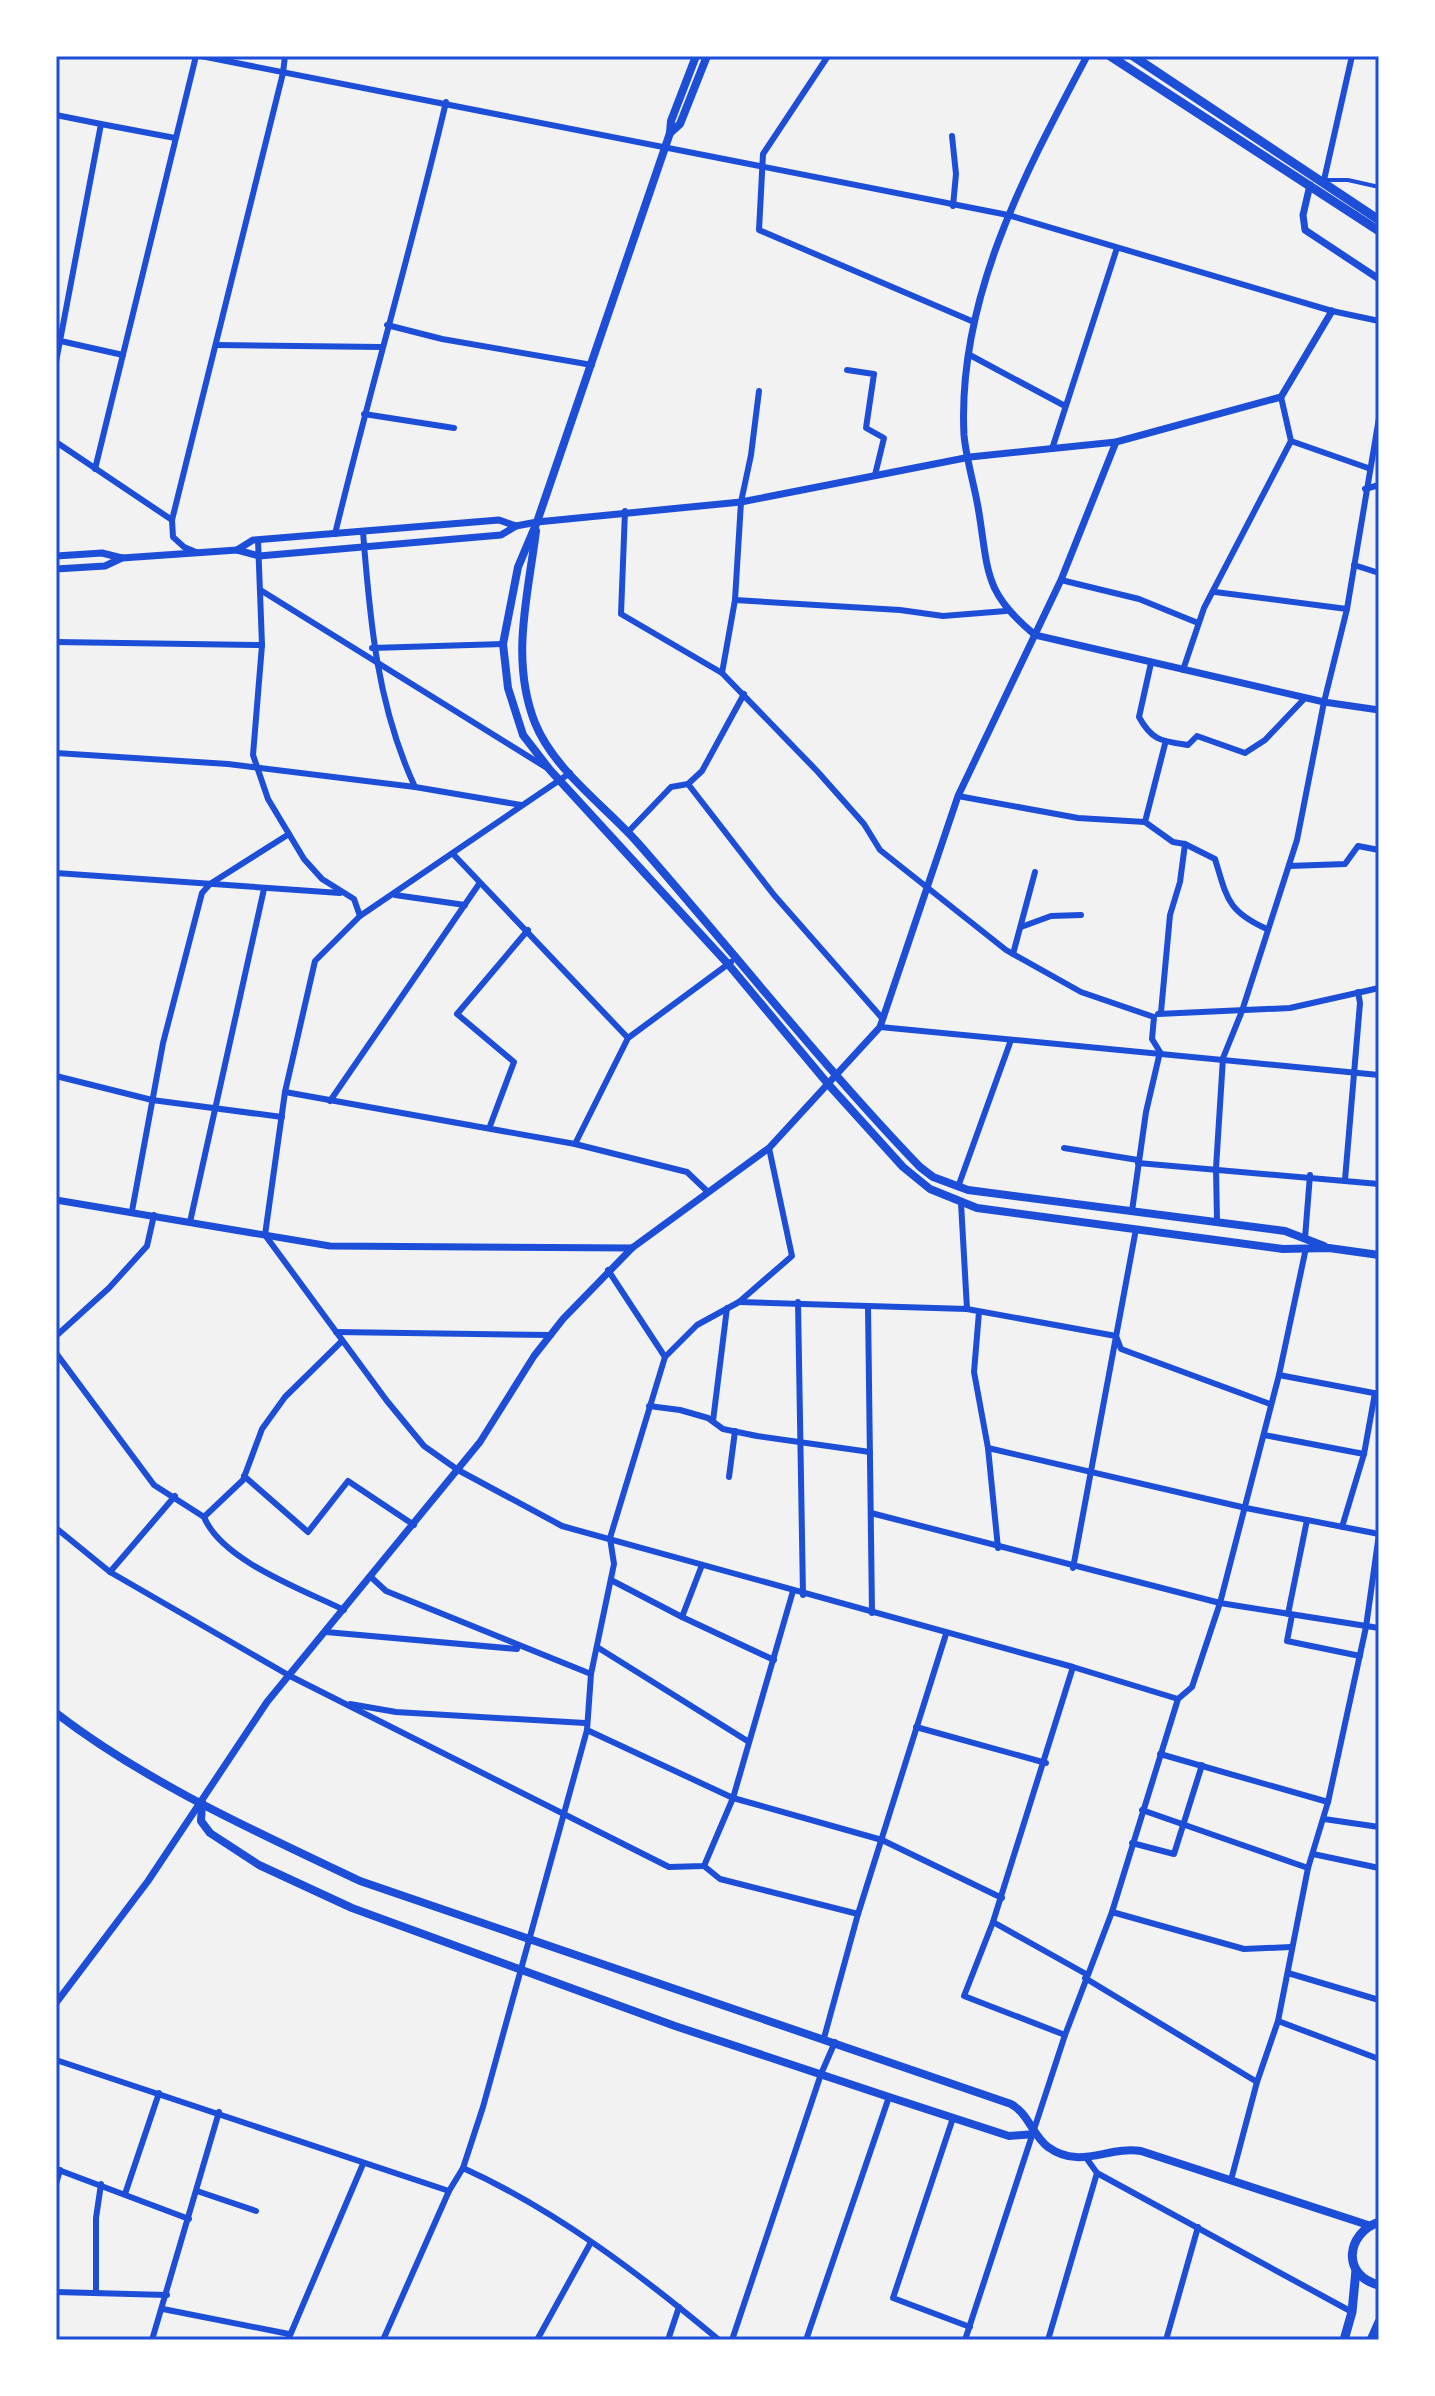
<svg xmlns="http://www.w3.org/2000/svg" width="1435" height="2396" font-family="Raleway,sans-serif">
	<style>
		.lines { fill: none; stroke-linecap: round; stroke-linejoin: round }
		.pedestrian { stroke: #1d4ed8; stroke-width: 4 }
		.minor { stroke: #1d4ed8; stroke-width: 6 }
		.tertiary { stroke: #1d4ed8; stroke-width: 7 }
		.secondary { stroke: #1d4ed8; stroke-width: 8 }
		.primary { stroke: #1d4ed8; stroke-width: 9 }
		.neatline { fill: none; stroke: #1d4ed8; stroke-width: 3 }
	</style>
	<rect width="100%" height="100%" fill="#f2f2f2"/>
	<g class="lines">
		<polyline class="pedestrian" points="1324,180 1348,180 1379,187"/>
		<g class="minor">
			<polyline points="201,56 1008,215 1332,311 1379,321"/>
			<polyline points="828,56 763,154 759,230 974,322"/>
			<polyline points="56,115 101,124 56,362"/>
			<polyline points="101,124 175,138"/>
			<polyline points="952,136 956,174 953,206"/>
			<polyline points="1324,180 1352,56"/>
			<polyline points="387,325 442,339 592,365"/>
			<polyline points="56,340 123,355"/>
			<polyline points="216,345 381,347"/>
			<polyline points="968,354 1065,406"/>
			<polyline points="847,370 874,374 866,428 884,438 875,475"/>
			<polyline points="1281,397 1291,441 1368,468"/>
			<polyline points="364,414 454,428"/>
			<polyline points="56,442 172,520"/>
			<polyline points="1052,449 1117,248"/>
			<polyline points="95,469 196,56"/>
			<polyline points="1365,489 1379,485"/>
			<polyline points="625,511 621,614 722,673 817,771 864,824 880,850 1006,950 1081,992 1154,1017 1152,1039 1160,1052 1146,1112 1132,1211"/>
			<path d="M363,532C370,621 377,705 415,787"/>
			<path d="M335,534C370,389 412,247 446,102"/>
			<polyline points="258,540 262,645 253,755 268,799 304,859 322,879 354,899 360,916"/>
			<polyline points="196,552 184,547 173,537 172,520 283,73 285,56"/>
			<polyline points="1354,565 1379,573"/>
			<polyline points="1061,580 1139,599 1198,623"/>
			<polyline points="262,591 547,768"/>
			<polyline points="1215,592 1347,609"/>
			<polyline points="735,600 900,610 943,616 1006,611"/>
			<polyline points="56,642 262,645"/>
			<polyline points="372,648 503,644"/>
			<path d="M1151,663L1139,717C1152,741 1162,741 1188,745L1197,736L1245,753L1265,740L1305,698"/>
			<polyline points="1183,670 1204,608 1291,441"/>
			<polyline points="722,673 735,600 741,502 751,455 759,391"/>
			<polyline points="56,753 228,764 415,787 521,805"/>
			<polyline points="570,773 360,916 315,961 285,1092 265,1235 387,1401 424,1446 458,1470 562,1526 1073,1667 1178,1699"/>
			<polyline points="688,784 774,895 882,1018"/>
			<polyline points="958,796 1078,818 1145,822"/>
			<polyline points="628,832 671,787 688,784 702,771 744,694"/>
			<path d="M1185,844L1215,859C1227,898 1227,911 1267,929"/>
			<polyline points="454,855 628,1038"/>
			<polyline points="1289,866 1345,864 1358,846 1379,850"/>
			<polyline points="56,873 340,893"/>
			<polyline points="395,895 465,905"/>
			<polyline points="1021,927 1051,916 1081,915"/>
			<polyline points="1013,954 1035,872"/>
			<polyline points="1161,1012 1170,915 1180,882 1185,844 1173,842 1145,822 1165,744"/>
			<polyline points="1158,1014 1290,1008 1379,988"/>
			<polyline points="880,1027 1379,1075"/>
			<polyline points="56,1076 152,1100 282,1117"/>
			<polyline points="285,1092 575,1144 687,1172 708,1192"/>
			<polyline points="330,1101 479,884"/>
			<polyline points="490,1126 514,1062 457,1014 528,930"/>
			<polyline points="575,1144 628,1038 731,962"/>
			<polyline points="1064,1148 1138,1160"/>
			<polyline points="1138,1163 1379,1184"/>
			<polyline points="1345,1180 1360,1003 1358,992"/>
			<polyline points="958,1187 1011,1040"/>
			<polyline points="961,1203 967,1309"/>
			<polyline points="132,1211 163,1043 202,893 210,884 289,834"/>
			<polyline points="1217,1221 1216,1168 1223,1058 1242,1011 1297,840 1324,702 1347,609 1379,418"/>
			<polyline points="190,1222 264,889"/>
			<polyline points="1305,1238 1310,1175"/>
			<polyline points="608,1270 665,1357"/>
			<polyline points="739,1302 967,1309 1116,1336 1121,1349 1270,1404"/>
			<polyline points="798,1302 803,1595"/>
			<polyline points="868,1306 872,1613"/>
			<polyline points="979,1312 974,1372 988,1448 998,1548"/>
			<polyline points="336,1332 551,1335"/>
			<polyline points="56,1336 109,1288 147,1246 154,1215"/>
			<polyline points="56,1353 154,1485 204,1517 243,1480 262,1429 285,1397 342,1341"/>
			<polyline points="1279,1375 1379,1394"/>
			<polyline points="649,1406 680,1410 708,1418 723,1429 757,1436 870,1452"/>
			<polyline points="713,1421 727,1308"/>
			<polyline points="1264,1435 1364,1454 1342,1527"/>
			<polyline points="988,1448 1246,1508 1379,1534 1366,1627 1328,1802 1308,1868 1278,2021 1257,2082 1231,2180"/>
			<polyline points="1364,1454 1375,1393"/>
			<polyline points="244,1476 308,1532 348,1481 414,1525"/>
			<polyline points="729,1477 735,1431"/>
			<polyline points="871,1513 1220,1603 1379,1628"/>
			<path d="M204,1517C222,1561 304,1590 344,1610"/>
			<polyline points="56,1528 110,1572 290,1676 669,1867 704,1866 733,1798 793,1591"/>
			<polyline points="1073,1568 1136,1229"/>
			<polyline points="110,1572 175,1496"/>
			<polyline points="372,1578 386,1591 591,1674"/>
			<polyline points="611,1580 682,1617 702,1565"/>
			<polyline points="1288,1614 1307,1520"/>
			<polyline points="1292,1615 1287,1641 1360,1656"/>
			<polyline points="682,1617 774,1660"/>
			<polyline points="326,1632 517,1649"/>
			<polyline points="597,1647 749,1742"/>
			<polyline points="350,1704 396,1712 585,1723"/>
			<polyline points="916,1727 1046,1763"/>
			<polyline points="587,1730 733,1798 882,1840 1002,1898"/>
			<polyline points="1160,1754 1328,1802"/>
			<polyline points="1142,1810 1308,1868"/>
			<polyline points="1324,1819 1379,1827"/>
			<polyline points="1132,1843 1174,1854 1202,1765"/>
			<polyline points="1313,1854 1379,1868"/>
			<polyline points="704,1866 720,1879 858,1914"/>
			<polyline points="1112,1912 1244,1949 1291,1947"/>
			<polyline points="993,1922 1073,1667"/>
			<polyline points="1288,1973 1379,2000"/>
			<polyline points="1085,1978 1257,2082"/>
			<polyline points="1278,2021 1379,2059"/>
			<polyline points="1065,2035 964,1996 993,1922 1086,1974"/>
			<polyline points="824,2038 858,1914 946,1634"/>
			<polyline points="56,2060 449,2191"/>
			<polyline points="953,2118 893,2298 970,2327"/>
			<polyline points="1087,2159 1097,2173 1352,2312"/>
			<path d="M463,2168C556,2210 641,2275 719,2340"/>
			<polyline points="56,2169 189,2219"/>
			<polyline points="56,2184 60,2170"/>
			<polyline points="197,2191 256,2211"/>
			<polyline points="125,2194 159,2093"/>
			<polyline points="96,2291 96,2218 101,2184"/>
			<polyline points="56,2292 167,2295"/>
			<polyline points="163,2309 289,2334"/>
			<polyline points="152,2340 219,2112"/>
			<polyline points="288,2340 363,2164"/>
			<polyline points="383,2340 449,2191 463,2168 483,2107 587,1730 591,1674 614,1564 610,1538 665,1357 697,1325 739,1302 792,1256 769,1148"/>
			<polyline points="537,2340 590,2244"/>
			<polyline points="668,2340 679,2307"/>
			<polyline points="732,2340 821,2074 835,2042"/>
			<polyline points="806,2340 889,2097"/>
			<polyline points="965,2340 1065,2035 1112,1912 1178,1699 1192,1687 1220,1603 1279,1375 1306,1248"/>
			<polyline points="1048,2340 1097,2173"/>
			<polyline points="1166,2340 1198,2227"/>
		</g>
		<g class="tertiary">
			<path d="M1087,56C1025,173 957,299 964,435C966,458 974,484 978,507C989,571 982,591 1035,635L1324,702L1379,710"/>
			<polyline points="1310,185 1303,215 1305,230 1379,279"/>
			<polyline points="237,550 253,540 499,520 516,526"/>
			<polyline points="56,556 102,553 122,558 237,550 259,556 501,535 516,526 537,522 741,502 970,457 1116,442 1281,397 1332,311"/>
			<polyline points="56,569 105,566 122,558"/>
			<polyline points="56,1200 330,1246 632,1248 769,1148 880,1027 958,796 1061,580 1116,442"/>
			<polyline points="56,2003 148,1881 267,1702 480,1442 534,1356 563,1319 632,1248"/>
		</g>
		<g class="secondary">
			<polyline points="696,56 671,121 670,133 537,522 518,567 503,644 508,688 523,735 550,770 728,964 828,1084 903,1167 930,1189 977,1208 1283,1249 1329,1248 1379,1255"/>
			<polyline points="670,133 680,124 707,56"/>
			<path d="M536,531C528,596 510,659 535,723C554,770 604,805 637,842C732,950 821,1064 920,1167L933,1177L968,1190L1285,1231L1324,1246"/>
			<path d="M56,1713C147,1783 257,1832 360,1881L1011,2104C1029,2114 1032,2135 1048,2147C1080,2170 1107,2146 1141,2151L1368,2225"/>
			<polyline points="202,1802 201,1821 210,1833 259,1865 352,1908 675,2026 889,2097 1009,2136 1035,2134"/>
		</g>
		<g class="primary">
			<polyline points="1110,56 1379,231"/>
			<polyline points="1133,56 1379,220"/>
			<path d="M1379,2222C1346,2233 1341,2276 1379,2285"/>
			<polyline points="1344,2340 1352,2312 1356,2270"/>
			<polyline points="1371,2340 1379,2322"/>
		</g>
	</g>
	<rect width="1435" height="2396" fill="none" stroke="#ffffff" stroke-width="116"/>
	<rect x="58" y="58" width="1319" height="2280" class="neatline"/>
</svg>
